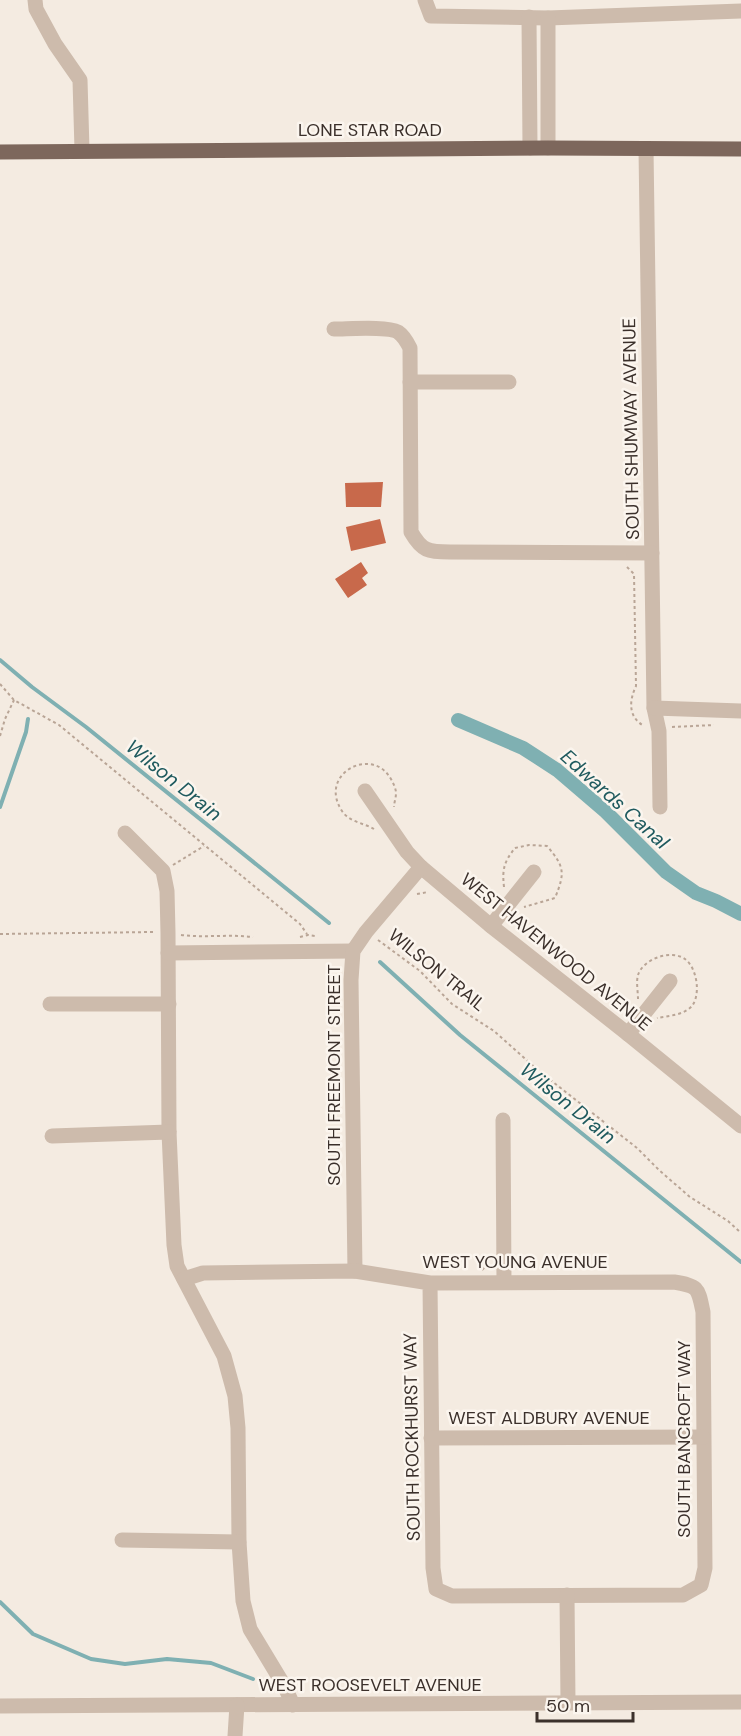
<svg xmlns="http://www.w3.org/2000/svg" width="741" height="1736" font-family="'DM Sans',sans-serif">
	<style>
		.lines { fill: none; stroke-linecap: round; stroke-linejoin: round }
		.stream { stroke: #7fb0b2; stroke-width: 4 }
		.canal { stroke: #7fb0b2; stroke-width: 14 }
		.building { fill: #c8694b }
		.path { stroke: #b9a596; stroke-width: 2; stroke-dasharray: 3 3; stroke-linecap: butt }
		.minor { stroke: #cdbbac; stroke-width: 15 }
		.major { stroke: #7d675c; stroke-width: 15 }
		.labels { text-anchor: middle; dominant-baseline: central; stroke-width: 5; stroke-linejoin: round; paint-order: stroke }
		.street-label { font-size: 18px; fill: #3b302b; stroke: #fbf5ee }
		.water-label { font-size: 20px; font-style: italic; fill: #1f5a5e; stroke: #fbf5ee }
	</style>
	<rect width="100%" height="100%" fill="#f4ebe1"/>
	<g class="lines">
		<g class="stream">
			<polyline points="0,660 32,687 86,727 329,923"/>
			<polyline points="0,807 26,732 28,719"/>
			<polyline points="380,962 460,1035 741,1262"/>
			<polyline points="0,1602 33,1634 91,1659 125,1664 167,1659 211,1663 253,1679"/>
		</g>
		<polyline class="canal" points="458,720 523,748 557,770 606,812 666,872 696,893 716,901 741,914"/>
	</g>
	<g class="building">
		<polygon points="383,482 381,507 346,507 345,483"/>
		<polygon points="380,519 386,543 351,551 346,527"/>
		<polygon points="361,562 368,573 362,578 367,585 348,598 335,579"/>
	</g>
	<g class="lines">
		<g class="path">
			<path d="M627,567L634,574L636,686C629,701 628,717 644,726"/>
			<polyline points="0,684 14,700 59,725 300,924 307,934"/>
			<polyline points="672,727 714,725"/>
			<polyline points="0,736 5,719 14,700"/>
			<path d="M374,829C364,823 349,822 342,811C318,775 369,747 389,776C392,780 396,788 396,793C396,798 394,803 394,807"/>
			<polyline points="173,865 204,846"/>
			<path d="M504,887C502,869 504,862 515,848L529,845L547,846C565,867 565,873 555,898L524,907"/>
			<polyline points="417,894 428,892"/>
			<polyline points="517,917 517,929"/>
			<polyline points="0,934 153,932"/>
			<path d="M181,935C205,938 229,934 253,937"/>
			<polyline points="300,937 308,935 315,936"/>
			<polyline points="378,940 420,971 452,1004 494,1031 539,1071 637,1148 660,1171 690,1197 728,1221 741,1233"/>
			<path d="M638,999C638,992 636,982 638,975C643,959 671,949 685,959C697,968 701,994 692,1006C684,1015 668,1016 657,1018"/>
			<polyline points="482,1270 487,1265 489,1257"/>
		</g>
		<g class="minor">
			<polyline points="35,0 36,9 55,44 80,80 82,150"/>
			<polyline points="425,0 431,16 548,18 741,11"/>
			<polyline points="529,17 530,148"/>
			<polyline points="548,18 548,148"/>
			<polyline points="646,149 654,708 659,731 660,807"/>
			<path d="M334,329C349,329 387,326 398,332C404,336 407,342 410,348L411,532C422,551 428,552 450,552L652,553"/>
			<polyline points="410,382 509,382"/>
			<polyline points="654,708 741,711"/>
			<polyline points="365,791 407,852 421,867 491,926 628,1034 741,1126"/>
			<polyline points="125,833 163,871 167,891 168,933 169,1132 174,1245 177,1266 224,1356 235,1396 238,1428 239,1542 243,1601 250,1629 285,1687 293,1705"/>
			<polyline points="491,926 534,872"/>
			<polyline points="168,953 353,951"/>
			<polyline points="50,1004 169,1004"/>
			<polyline points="628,1034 670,981"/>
			<polyline points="503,1120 504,1282"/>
			<polyline points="52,1136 169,1132"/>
			<polyline points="355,1271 351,980 353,951 366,932 421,867"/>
			<path d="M184,1279L203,1273L355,1271L430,1283L674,1282C699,1286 698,1288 703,1312L705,1568L701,1585L683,1595L452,1596L436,1589L433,1568L430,1283"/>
			<polyline points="431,1438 703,1437"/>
			<polyline points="122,1540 239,1542"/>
			<polyline points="567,1595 568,1703"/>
			<polyline points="0,1706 741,1702"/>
			<polyline points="235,1736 237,1705"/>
		</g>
		<polyline class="major" points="0,152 548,148 741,149"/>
	</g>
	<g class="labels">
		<g class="street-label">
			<text x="370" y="130">LONE STAR ROAD</text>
			<text transform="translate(631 429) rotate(-91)">SOUTH SHUMWAY AVENUE</text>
			<text transform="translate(556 952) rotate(39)">WEST HAVENWOOD AVENUE</text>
			<text transform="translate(437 970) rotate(39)">WILSON TRAIL</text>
			<text transform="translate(334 1075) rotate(-90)">SOUTH FREEMONT STREET</text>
			<text x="515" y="1262">WEST YOUNG AVENUE</text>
			<text x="549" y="1418">WEST ALDBURY AVENUE</text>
			<text transform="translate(412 1437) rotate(-91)">SOUTH ROCKHURST WAY</text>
			<text transform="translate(684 1439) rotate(-90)">SOUTH BANCROFT WAY</text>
			<text x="370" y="1685">WEST ROOSEVELT AVENUE</text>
		</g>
		<g class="water-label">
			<text transform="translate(174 780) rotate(39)">Wilson Drain</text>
			<text transform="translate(615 799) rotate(42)">Edwards Canal</text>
			<text transform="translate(568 1103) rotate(39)">Wilson Drain</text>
		</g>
	</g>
	<path d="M537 1712v9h96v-9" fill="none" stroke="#3b302b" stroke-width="3"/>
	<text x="546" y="1712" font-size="18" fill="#3b302b" stroke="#fbf5ee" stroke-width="4.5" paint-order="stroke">50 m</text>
</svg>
